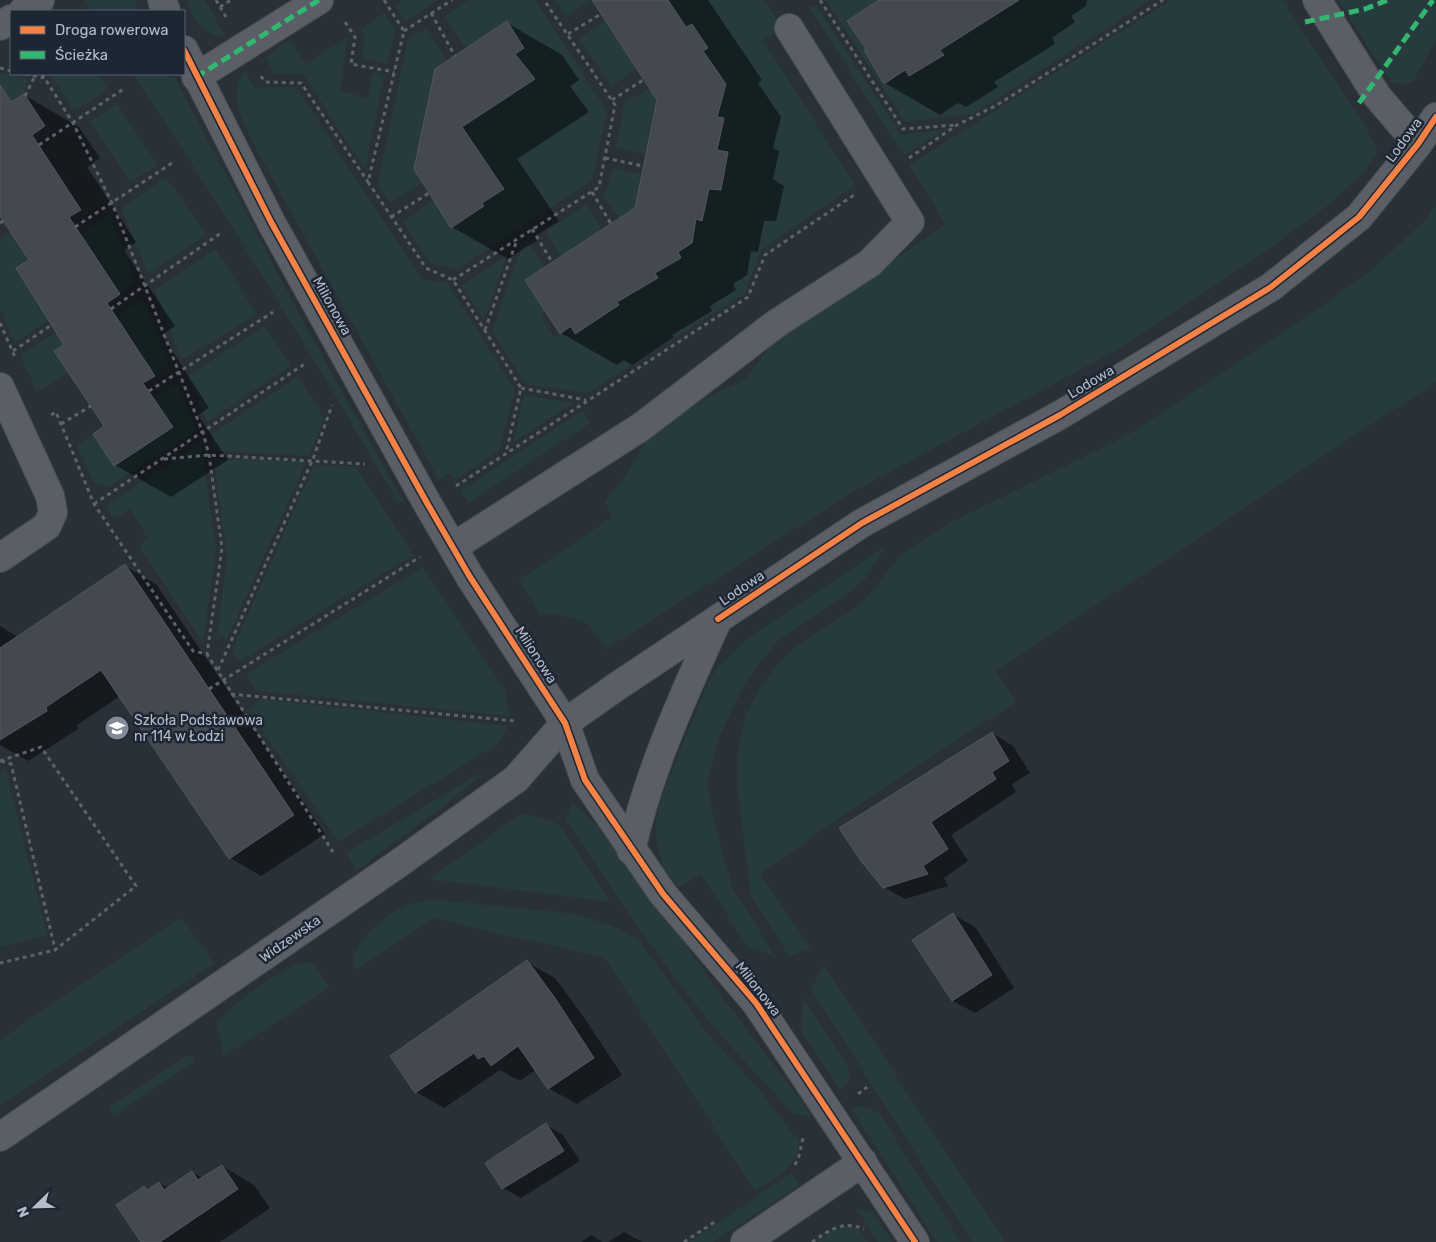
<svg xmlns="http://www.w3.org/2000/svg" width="1436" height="1242" font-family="Rubik,sans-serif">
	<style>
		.green { fill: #273a3e }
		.shadow { fill: #0007 }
		.building { fill: #444950; stroke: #52575f }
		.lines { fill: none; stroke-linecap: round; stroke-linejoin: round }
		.minor-casing { stroke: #484c53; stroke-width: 30 }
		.path { stroke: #5d636a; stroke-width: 3; stroke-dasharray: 4 4; stroke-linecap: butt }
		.minor { stroke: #5a5e66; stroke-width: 28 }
		.quiet { stroke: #33b770; stroke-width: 5; stroke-dasharray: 10 5; stroke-linecap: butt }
		.cycleway-casing { stroke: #1d2633; stroke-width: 9 }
		.cycleway { stroke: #f48246; stroke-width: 6 }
		.labels { text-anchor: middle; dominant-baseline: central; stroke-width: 5; stroke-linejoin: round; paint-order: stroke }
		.street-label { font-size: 14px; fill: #b4bcc9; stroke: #1d2633 }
		.poi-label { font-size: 14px; fill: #b4bcc9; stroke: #1d2633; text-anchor: start }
	</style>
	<rect width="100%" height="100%" fill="#2a3038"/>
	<g class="green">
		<polygon points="85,0 134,0 140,11 92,11"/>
		<path d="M186,0H205L226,38C200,33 195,23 186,0Z"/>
		<polygon points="402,0 438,0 405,22 395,5"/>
		<polygon points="468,0 535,0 607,111 592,181 457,269 431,264 403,222 434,200 452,228 484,207 482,203 504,189 467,134 469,122 534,79 515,54 524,47 507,22 466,49 445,16"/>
		<polygon points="555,0 592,0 566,17"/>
		<polygon points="668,0 765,0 782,27 763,40 855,185 761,250 745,293 588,393 525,384 492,331 522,245 527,241 544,267 546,312 540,316 554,337 571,326 619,305 614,298 629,289 632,293 657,279 655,273 681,258 678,252 696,219 702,220 709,189 721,190 728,152 717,150 717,117 723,95 720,76 703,51 707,48 692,24 686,27"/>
		<polygon points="826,0 879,0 847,21 866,49 864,51 884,83 905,70 909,76 943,55 939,49 1005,0 1150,0 973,114 905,122"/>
		<polygon points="1171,0 1283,0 1368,131 1378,153 1361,175 1327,206 1256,258 1117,350 856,490 606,649 589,624 555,613 540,615 519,580 612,517 605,502 623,479 646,441 670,419 695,404 746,379 773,342 945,225 939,213 909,165"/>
		<polygon points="1338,0 1436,0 1436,40 1413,82 1401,84 1391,82"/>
		<polygon points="817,6 901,135 947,129 903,155 809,7"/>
		<polygon points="384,13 395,29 387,64 362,58 364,38 361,29"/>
		<polygon points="605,21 636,69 612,86 579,38"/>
		<polygon points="427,28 447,61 435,69 414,168 422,183 390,203 378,183 408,39"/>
		<polygon points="347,38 340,91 368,98 373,73 384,76 365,169 303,74 275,74 265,57 290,40 306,64"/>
		<path d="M245,71L255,88L296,87L422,280L447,282L515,390L499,451L455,480L450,473L439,480L254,145C243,120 226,95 245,71Z"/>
		<polygon points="0,73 28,80 24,94 0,110"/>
		<polygon points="50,74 98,74 108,89 74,111"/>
		<path d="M133,74H173L299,314L403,501L398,503C314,357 226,214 133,74Z"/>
		<polygon points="649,88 657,100 645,154 616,148 624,108 623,104"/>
		<polygon points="117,104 158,165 130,182 91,121"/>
		<polygon points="613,169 642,174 635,208 619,218 603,194 607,191"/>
		<polygon points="166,177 206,235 152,272 147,271 122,211 123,207"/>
		<polygon points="587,204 602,230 561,257 546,231"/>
		<polygon points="1436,204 1436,382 996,671 1016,702 874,794 760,874 811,948 789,956 751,896 738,793 737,755 746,715 758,690 774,669 797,646 863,603 901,554 952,522 1126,436 1326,303 1374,268 1426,219"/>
		<polygon points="109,214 136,282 120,294 80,234"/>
		<polygon points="11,232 29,260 16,269 50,319 15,343 0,309 0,240"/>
		<polygon points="215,249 257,314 186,358 180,357 155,290"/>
		<polygon points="507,255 484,320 461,286"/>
		<polygon points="143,298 170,365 155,376 116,317"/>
		<polygon points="265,326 291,366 207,422 189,379 189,375"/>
		<polygon points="58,331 66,344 54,351 69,372 37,392 20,355"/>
		<polygon points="298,377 324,418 309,456 214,451 211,435"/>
		<polygon points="177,382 196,431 108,487 94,483 77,445 93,434 115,466 173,427 154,398"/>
		<polygon points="524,395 573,403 513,442"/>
		<polygon points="583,410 590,423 469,503 460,491"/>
		<polygon points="201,442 216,550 203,643 139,546 148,539 130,508 119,517 111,516 107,505"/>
		<polygon points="245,459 306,462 227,640 221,635 217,638 227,557 214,460"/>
		<polygon points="314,465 356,467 413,555 240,661 232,651"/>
		<polygon points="887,545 863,582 777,642 746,681 719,737 707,783 716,829 732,887 776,957 747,946 701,874 678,887 663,866 656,841 656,816 667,782 708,683 718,667 751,636"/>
		<polygon points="423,567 504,688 510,716 257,691 246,674"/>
		<polygon points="261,699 508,726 499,743 338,842 248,709"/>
		<polygon points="489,768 448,803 357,870 346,853"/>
		<polygon points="6,771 47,936 0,947 0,773"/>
		<path d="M572,803L598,826L634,877L675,929L716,989L812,1115H795C770,1088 744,1062 720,1034C663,967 615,893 566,820Z"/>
		<polygon points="521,814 552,821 561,827 611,902 429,879"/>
		<path d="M429,899L577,914L612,926L638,939L712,1039L755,1085L799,1141C799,1167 775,1178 755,1191L605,958L432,918L356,969C343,949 383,919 399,909C407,904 419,902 429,899Z"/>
		<polygon points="178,919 183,919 214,964 0,1105 0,1040"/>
		<path d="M305,962L313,964L329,987L224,1056L217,1024C232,1004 281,967 305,962Z"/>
		<polygon points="824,966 1005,1242 972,1242 811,989"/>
		<polygon points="804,999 849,1069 850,1081 840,1090 803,1034 801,1025"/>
		<polygon points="186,1056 193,1057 194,1062 114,1116 110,1109 111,1106"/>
		<polygon points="860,1106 879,1113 961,1242 937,1242 851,1108"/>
		<polygon points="792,1173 800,1185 713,1242 689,1242"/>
		<polygon points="856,1208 872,1212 893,1242 878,1242"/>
		<polygon points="845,1226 859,1229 868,1242 816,1242 835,1229"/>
	</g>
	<g class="shadow">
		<polygon points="595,0 708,0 762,80 758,83 781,117 773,148 779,151 773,179 784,186 776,221 764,221 758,252 751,251 747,275 733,284 736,290 710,306 712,311 672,335 674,337 632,365 624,360 617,365 561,333 636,209 658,100"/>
		<polygon points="881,0 1087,0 1086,6 1071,16 1075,22 1052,38 1055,44 994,82 998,87 966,107 958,103 940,115 885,83 868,49"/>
		<polygon points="507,23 562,55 579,80 570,86 589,112 517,159 559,221 537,235 539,239 508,259 452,227 415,168"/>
		<polygon points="24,95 79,127 100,158 87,167 136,242 124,250 175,326 162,335 209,408 198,415 228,460 171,497 115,465 94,434 106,427 66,345 31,260 0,213 0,111"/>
		<polygon points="125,566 156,584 325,834 261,876 230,858 120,696 77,725 78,729 28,761 0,745 0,626 18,637"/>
		<polygon points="992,733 1013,746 1030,773 1012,784 1016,792 951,835 968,861 944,878 948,886 905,899 884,887"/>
		<polygon points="954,915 976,928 1014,988 975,1013 953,1001"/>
		<polygon points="527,962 555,978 583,1016 622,1075 577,1104 548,1088 536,1070 520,1081 500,1070 444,1108 416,1092"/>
		<polygon points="546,1125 563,1135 580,1161 521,1198 503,1188"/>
		<polygon points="222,1166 254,1185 270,1208 220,1242 147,1242 144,1187 149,1190 159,1183 168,1188 192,1172 203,1178"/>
		<polygon points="624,1232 642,1242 608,1242"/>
		<polygon points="591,1235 603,1242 581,1242"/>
	</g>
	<g class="building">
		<polygon points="592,0 668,0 686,27 692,24 708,48 703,51 726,84 717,117 724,118 717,150 728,152 721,190 709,189 702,221 696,219 692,243 678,252 681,258 655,273 658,278 617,302 619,305 575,334 571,326 560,334 525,280 635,208 657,100"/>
		<polygon points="879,0 1019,0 940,50 944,55 909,76 905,70 884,84 864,50 866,49 847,21"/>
		<polygon points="507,21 524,48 515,54 535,79 462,127 504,189 482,203 484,206 451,228 414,169 435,69"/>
		<polygon points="0,85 11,102 24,94 45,126 32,135 81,210 69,217 120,294 107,303 155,376 143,383 173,427 114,466 93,434 104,426 54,351 64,345 16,268 29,260 0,216"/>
		<polygon points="125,564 294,815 229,859 101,670 46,707 47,711 0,740 0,648"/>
		<polygon points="992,732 1009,761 992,772 996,779 931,822 948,849 923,866 928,874 883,888 861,861 839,828"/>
		<polygon points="953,913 992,975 952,1001 912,940"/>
		<polygon points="527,960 555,998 594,1058 548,1089 518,1046 491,1066 484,1056 478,1059 474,1053 415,1093 390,1056"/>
		<polygon points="546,1123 564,1151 502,1189 485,1163"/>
		<polygon points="222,1165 238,1189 160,1242 141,1242 116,1205 144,1186 147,1190 159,1182 164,1190 192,1171 198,1180"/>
	</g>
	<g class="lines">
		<defs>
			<g id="minor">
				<polyline points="162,0 166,11"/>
				<polyline points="1317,0 1377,96 1418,144"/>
				<polyline points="23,11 40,0"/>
				<polyline points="0,26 11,19"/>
				<polyline points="184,50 271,222 427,503 470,577 565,723 585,780 663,894 756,1003 915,1242"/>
				<polyline points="196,77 319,0"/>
				<polyline points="0,387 50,496 53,512 47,526 0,558"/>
				<polyline points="453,547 641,427 777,323 870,263 910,222 789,28"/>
				<path d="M631,850C649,770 684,694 718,619"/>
				<polyline points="0,1137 395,866 516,779 565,723 616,687 862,523 1060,415 1271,287 1359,217 1418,144 1436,117"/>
				<polyline points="745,1242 863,1162"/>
			</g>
		</defs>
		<use href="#minor" class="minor-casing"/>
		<g class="path">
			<polyline points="216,0 226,17"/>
			<polyline points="384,0 404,31 368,182 426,268 453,280 521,388 506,453"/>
			<polyline points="820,0 903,129 956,125"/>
			<polyline points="220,7 231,0"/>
			<polyline points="431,13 455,56"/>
			<polyline points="345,22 355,37 351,64 394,72"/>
			<polyline points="404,31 452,0"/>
			<polyline points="568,34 601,14"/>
			<polyline points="0,68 11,71"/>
			<polyline points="25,74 44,78"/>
			<polyline points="42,74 73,123 112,203 203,433 209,455 222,548 207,654"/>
			<polyline points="261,76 265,82 301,83 368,182"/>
			<polyline points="25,96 35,76"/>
			<polyline points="612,100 643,80"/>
			<polyline points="39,145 125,88"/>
			<polyline points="605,158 643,166"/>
			<polyline points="909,158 957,125 997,105 1163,0"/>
			<polyline points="592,192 611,224"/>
			<polyline points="391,217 429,193"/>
			<polyline points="0,223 3,221"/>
			<polyline points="75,227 175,161"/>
			<polyline points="532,229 552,262"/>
			<polyline points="453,280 599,187 615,105 544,0"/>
			<polyline points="111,309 221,233"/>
			<polyline points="0,323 15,357"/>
			<polyline points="485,330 517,240"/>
			<polyline points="13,351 53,324"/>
			<polyline points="521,388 586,400"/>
			<polyline points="149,391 273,312"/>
			<polyline points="51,415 56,412 94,504 193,651 207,654 333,852"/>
			<polyline points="61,424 91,406"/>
			<polyline points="164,459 209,455 365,464"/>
			<polyline points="456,486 748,297 765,255 854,195"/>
			<polyline points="94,504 306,363"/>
			<polyline points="218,670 313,459 332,405"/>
			<polyline points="209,689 420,557"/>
			<polyline points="231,694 515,721"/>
			<polyline points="0,761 41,747 136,886 55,950 0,963"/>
			<polyline points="1,761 11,764 55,949"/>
			<polyline points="858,1094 867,1087"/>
			<polyline points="795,1165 799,1156 803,1138"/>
			<polyline points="684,1242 716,1221"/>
			<path d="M812,1242C830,1230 842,1220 864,1229"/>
		</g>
		<use href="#minor" class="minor"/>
		<g class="quiet">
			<polyline points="1305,22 1365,9 1388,0"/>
			<polyline points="196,77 319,0"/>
			<polyline points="1359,103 1433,0"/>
		</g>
		<defs>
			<g id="cycleway">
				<polyline points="184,50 271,222 427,503 470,577 565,723 585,780 663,894 756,1003 915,1242"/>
				<polyline points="718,619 862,523 1060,415 1271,287 1359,217 1418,144 1436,117"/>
			</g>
		</defs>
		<use href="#cycleway" class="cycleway-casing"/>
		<use href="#cycleway" class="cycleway"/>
	</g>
	<defs>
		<symbol id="school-disc" viewBox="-11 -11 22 22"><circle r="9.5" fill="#848b96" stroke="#1d2633"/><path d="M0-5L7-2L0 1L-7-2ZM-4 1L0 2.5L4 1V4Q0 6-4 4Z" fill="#fff"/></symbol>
	</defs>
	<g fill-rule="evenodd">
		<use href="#school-disc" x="103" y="714" width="28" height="28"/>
	</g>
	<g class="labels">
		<g class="street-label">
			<text transform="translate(1404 140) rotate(-54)">Lodowa</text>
			<text transform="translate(332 306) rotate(61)">Milionowa</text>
			<text transform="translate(1091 382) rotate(-31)">Lodowa</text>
			<text transform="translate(742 588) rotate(-34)">Lodowa</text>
			<text transform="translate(536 655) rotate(57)">Milionowa</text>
			<text transform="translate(290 939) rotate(-35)">Widzewska</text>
			<text transform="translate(758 989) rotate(52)">Milionowa</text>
		</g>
		<g class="poi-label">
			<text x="134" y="720">Szkoła Podstawowa<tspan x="134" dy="16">nr 114 w Łodzi</tspan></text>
		</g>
	</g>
	<rect x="10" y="10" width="175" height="65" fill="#1d2633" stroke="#59626f"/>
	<rect x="20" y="26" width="25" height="8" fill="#f48246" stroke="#59626f"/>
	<text x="55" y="35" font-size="15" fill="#b4bcc9">Droga rowerowa</text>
	<rect x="20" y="51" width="25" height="8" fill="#33b770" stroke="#59626f"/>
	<text x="55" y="60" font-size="15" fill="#b4bcc9">Ścieżka</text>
	<g transform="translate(35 1207) rotate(247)" stroke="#1d2633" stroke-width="4" paint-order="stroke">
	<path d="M0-4L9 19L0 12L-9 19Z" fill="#b4bcc9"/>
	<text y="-8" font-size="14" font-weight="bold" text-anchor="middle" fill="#b4bcc9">N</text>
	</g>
</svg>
